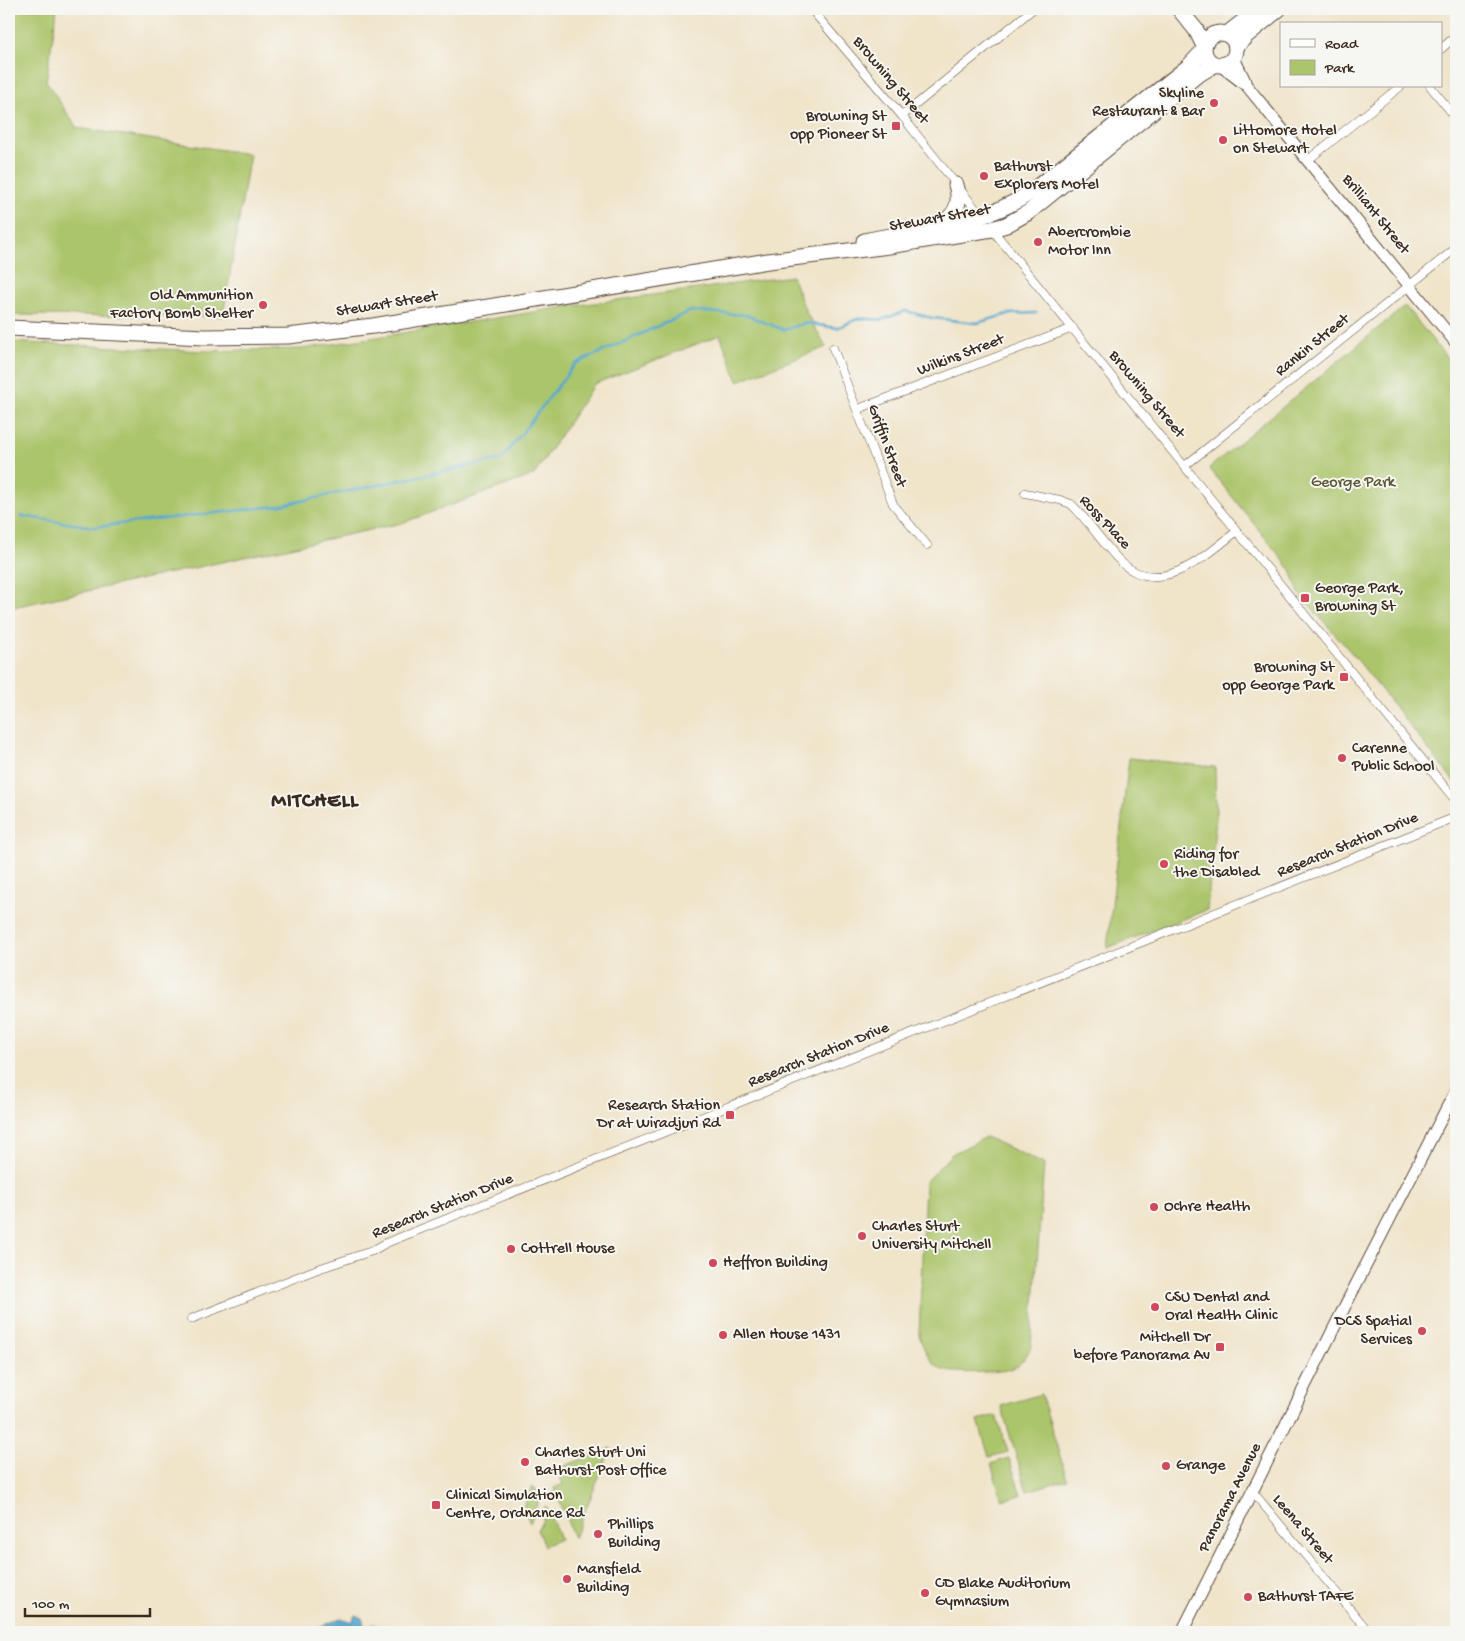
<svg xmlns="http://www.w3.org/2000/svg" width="1465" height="1641" font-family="'Gochi Hand',sans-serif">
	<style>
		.green { fill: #abc56b; stroke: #737844 }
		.water { fill: #52a7ce; stroke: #466876 }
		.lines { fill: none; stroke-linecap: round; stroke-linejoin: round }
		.stream { stroke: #52a7ce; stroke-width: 2.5 }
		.street-casing { stroke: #564638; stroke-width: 9 }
		.secondary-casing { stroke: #564638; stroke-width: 13 }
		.highway-casing { stroke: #564638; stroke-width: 17 }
		.street { stroke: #fff; stroke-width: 8 }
		.secondary { stroke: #fff; stroke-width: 11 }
		.highway { stroke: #fff; stroke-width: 15 }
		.poi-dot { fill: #d1495b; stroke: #f6f6f2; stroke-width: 2 }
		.labels { text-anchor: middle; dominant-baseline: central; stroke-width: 4; stroke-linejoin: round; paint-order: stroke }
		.street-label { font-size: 16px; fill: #3b2a1e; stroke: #f6f6f2 }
		.poi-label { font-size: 16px; fill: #3b2a1e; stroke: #f6f6f2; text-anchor: start }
		.park-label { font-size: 16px; fill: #5d5835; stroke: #f6f6f2 }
		.district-label { font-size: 21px; font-weight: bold; letter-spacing: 1px; fill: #3b2a1e; stroke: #f6f6f2 }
	</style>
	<rect width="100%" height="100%" fill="#f6f6f2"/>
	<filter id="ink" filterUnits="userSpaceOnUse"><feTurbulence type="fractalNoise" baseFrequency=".02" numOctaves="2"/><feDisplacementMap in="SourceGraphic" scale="10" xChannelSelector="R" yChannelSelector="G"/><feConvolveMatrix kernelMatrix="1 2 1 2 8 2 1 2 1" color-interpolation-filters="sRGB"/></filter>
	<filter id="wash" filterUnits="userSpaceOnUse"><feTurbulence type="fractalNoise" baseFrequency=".0096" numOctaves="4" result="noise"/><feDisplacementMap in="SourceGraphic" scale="20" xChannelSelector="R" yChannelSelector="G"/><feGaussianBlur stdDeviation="1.12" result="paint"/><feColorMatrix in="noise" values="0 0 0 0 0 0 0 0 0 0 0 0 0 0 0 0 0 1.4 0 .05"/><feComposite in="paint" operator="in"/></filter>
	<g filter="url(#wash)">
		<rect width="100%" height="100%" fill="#f0e4c9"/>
		<g class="green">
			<polygon points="9,9 57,9 46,81 77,128 250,154 223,316 9,315"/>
			<polygon points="792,276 806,312 826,347 738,381 720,335 594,384 534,475 402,523 9,608 9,342 204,351 302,349 565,307"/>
			<polygon points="1405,306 1456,369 1456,784 1356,658 1299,593 1291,570 1209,468"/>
			<polygon points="1129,758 1215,767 1216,817 1207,910 1107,948"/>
			<path d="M986,1137L1044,1164L1031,1347C1027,1355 1022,1364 1013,1368C1004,1373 953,1374 943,1370C930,1364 923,1348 919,1335L925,1182L952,1154Z"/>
			<polygon points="1041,1394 1067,1479 1027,1491 1001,1406"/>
			<polygon points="996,1415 1008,1452 989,1457 978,1420"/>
			<polygon points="611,1448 574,1538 554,1488 563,1484 557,1469"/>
			<polygon points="1009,1458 1021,1495 1002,1500 991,1464"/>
			<polygon points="532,1486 536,1489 540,1497 530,1523 523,1507"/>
			<path d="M546,1506L560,1539L544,1546L537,1530L543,1519C541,1514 541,1509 546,1506Z"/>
		</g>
		<polygon class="water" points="355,1615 362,1618 364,1625 371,1627 373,1623 379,1627 381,1632 307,1632 341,1618 352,1622"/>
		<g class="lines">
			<polyline class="stream" points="21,516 94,527 277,506 502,459 575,364 691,311 746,315 784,330 805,323 837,328 860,318 881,320 906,311 932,318 977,323 1008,314 1036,313"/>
		</g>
	</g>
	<g filter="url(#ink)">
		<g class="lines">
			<defs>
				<g id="street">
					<polyline points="811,9 902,116 982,217"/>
					<polyline points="1441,49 1456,36"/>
					<polyline points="1430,86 1456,118"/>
					<polyline points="902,116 1033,9"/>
					<polyline points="1308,160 1401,86"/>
					<path d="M991,228C1147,418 1300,611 1456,801"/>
					<polyline points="833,348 893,504 927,545"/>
					<polyline points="858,409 1073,328"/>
					<polyline points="1186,465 1456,248"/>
					<path d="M1025,493L1060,500L1071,504C1090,522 1103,545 1122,563C1161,598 1207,555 1237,531"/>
					<polyline points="191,1319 315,1270 372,1251 386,1243 1456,817"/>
					<polyline points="1253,1492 1369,1632"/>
				</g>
				<g id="secondary">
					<polyline points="1234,58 1245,81"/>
					<polyline points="1221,66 1247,86 1456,343"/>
					<polyline points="1182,1632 1346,1304 1456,1090"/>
				</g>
				<g id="highway">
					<polyline points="1179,9 1196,30 1204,46"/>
					<circle cx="1220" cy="49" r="16"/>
					<polyline points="1227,34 1259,9"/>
					<polyline points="1236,47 1246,36 1279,9"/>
					<path d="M940,224C956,216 962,203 956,185"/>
					<path d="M864,241C921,229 982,226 1031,192L1189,66L1204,50"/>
					<polyline points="9,328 205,337 288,336 373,326 768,261 889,246 992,229 1006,225 1029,212 1196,76 1214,65"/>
				</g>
			</defs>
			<use href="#street" class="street-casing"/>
			<use href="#secondary" class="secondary-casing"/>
			<use href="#highway" class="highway-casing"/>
			<use href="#street" class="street"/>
			<use href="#secondary" class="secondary"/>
			<use href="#highway" class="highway"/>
		</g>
	</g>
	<g class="poi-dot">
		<circle cx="1214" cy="103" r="5"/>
		<rect x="891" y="121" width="10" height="10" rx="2.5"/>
		<circle cx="1223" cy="140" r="5"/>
		<circle cx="984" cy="176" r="5"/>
		<circle cx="1038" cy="242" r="5"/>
		<circle cx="263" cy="305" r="5"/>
		<rect x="1300" y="593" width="10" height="10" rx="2.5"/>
		<rect x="1339" y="672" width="10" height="10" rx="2.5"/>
		<circle cx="1342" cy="758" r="5"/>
		<circle cx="1164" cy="864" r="5"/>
		<rect x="725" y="1110" width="10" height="10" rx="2.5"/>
		<circle cx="1154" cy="1207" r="5"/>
		<circle cx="862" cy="1236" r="5"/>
		<circle cx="511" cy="1249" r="5"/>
		<circle cx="713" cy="1263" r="5"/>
		<circle cx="1155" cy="1307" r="5"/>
		<circle cx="1422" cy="1331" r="5"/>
		<circle cx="723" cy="1335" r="5"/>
		<rect x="1215" y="1342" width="10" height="10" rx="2.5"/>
		<circle cx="525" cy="1462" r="5"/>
		<circle cx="1166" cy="1466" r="5"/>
		<rect x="431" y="1500" width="10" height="10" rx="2.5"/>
		<circle cx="598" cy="1534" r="5"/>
		<circle cx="567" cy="1579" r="5"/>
		<circle cx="925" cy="1593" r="5"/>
		<circle cx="1248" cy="1597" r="5"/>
	</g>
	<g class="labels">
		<g class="street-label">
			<text transform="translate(890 81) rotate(50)">Browning Street</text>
			<text transform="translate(1375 215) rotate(51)">Brilliant Street</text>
			<text transform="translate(940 219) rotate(-10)">Stewart Street</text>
			<text transform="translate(387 305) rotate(-9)">Stewart Street</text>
			<text transform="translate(1313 346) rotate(-39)">Rankin Street</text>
			<text transform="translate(961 356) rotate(-21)">Wilkins Street</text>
			<text transform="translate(1146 395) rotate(50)">Browning Street</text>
			<text transform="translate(886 446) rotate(70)">Griffin Street</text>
			<text transform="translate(1104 523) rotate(47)">Ross Place</text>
			<text transform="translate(1348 846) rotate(-22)">Research Station Drive</text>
			<text transform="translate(819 1056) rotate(-22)">Research Station Drive</text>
			<text transform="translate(443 1207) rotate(-22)">Research Station Drive</text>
			<text transform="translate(1231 1498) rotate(-63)">Panorama Avenue</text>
			<text transform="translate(1302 1530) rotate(50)">Leena Street</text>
		</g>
		<g class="poi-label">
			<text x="1204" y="94" text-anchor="end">Skyline<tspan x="1204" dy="18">Restaurant &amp; Bar</tspan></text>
			<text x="886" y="117" text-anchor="end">Browning St<tspan x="886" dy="18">opp Pioneer St</tspan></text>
			<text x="1233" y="131">Littomore Hotel<tspan x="1233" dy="18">on Stewart</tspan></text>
			<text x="994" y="167">Bathurst<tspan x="994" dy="18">Explorers Motel</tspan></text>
			<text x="1048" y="233">Abercrombie<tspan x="1048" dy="18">Motor Inn</tspan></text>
			<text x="253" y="296" text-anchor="end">Old Ammunition<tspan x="253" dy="18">Factory Bomb Shelter</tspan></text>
			<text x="1315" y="589">George Park,<tspan x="1315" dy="18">Browning St</tspan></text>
			<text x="1334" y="668" text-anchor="end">Browning St<tspan x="1334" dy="18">opp George Park</tspan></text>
			<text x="1352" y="749">Carenne<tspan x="1352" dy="18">Public School</tspan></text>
			<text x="1174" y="855">Riding for<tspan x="1174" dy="18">the Disabled</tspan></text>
			<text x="720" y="1106" text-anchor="end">Research Station<tspan x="720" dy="18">Dr at Wiradjuri Rd</tspan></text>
			<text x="1164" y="1207">Ochre Health</text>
			<text x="872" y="1227">Charles Sturt<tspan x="872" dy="18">University Mitchell</tspan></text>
			<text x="521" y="1249">Cottrell House</text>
			<text x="723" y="1263">Heffron Building</text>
			<text x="1165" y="1298">CSU Dental and<tspan x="1165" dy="18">Oral Health Clinic</tspan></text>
			<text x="1412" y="1322" text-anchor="end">DCS Spatial<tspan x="1412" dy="18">Services</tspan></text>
			<text x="733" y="1335">Allen House 1431</text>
			<text x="1210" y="1338" text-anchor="end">Mitchell Dr<tspan x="1210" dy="18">before Panorama Av</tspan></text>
			<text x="535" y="1453">Charles Sturt Uni<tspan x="535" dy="18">Bathurst Post Office</tspan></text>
			<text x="1176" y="1466">Grange</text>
			<text x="446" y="1496">Clinical Simulation<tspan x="446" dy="18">Centre, Ordnance Rd</tspan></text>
			<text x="608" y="1525">Phillips<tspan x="608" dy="18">Building</tspan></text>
			<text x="577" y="1570">Mansfield<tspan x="577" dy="18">Building</tspan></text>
			<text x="935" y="1584">CD Blake Auditorium<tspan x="935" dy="18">Gymnasium</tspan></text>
			<text x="1258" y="1597">Bathurst TAFE</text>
		</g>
		<g class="park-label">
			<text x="1353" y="483">George Park</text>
		</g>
		<g class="district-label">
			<text x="315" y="802">MITCHELL</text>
		</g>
	</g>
	<rect width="1465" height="1641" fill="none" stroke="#f6f6f2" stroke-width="30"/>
	<rect x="1280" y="22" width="162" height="65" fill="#f6f6f2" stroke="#aba49d"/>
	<rect x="1290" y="39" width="25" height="8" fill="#ffffff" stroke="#aba49d"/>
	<text x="1325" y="48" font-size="15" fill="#3b2a1e">Road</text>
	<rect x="1290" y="60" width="25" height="15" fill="#abc56b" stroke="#aba49d"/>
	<text x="1325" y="72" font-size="15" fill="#3b2a1e">Park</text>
	<path d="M25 1608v8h125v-8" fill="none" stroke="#3b2a1e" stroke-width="2.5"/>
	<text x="32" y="1608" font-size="15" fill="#3b2a1e" stroke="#f6f6f2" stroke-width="4" paint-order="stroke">100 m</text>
</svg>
